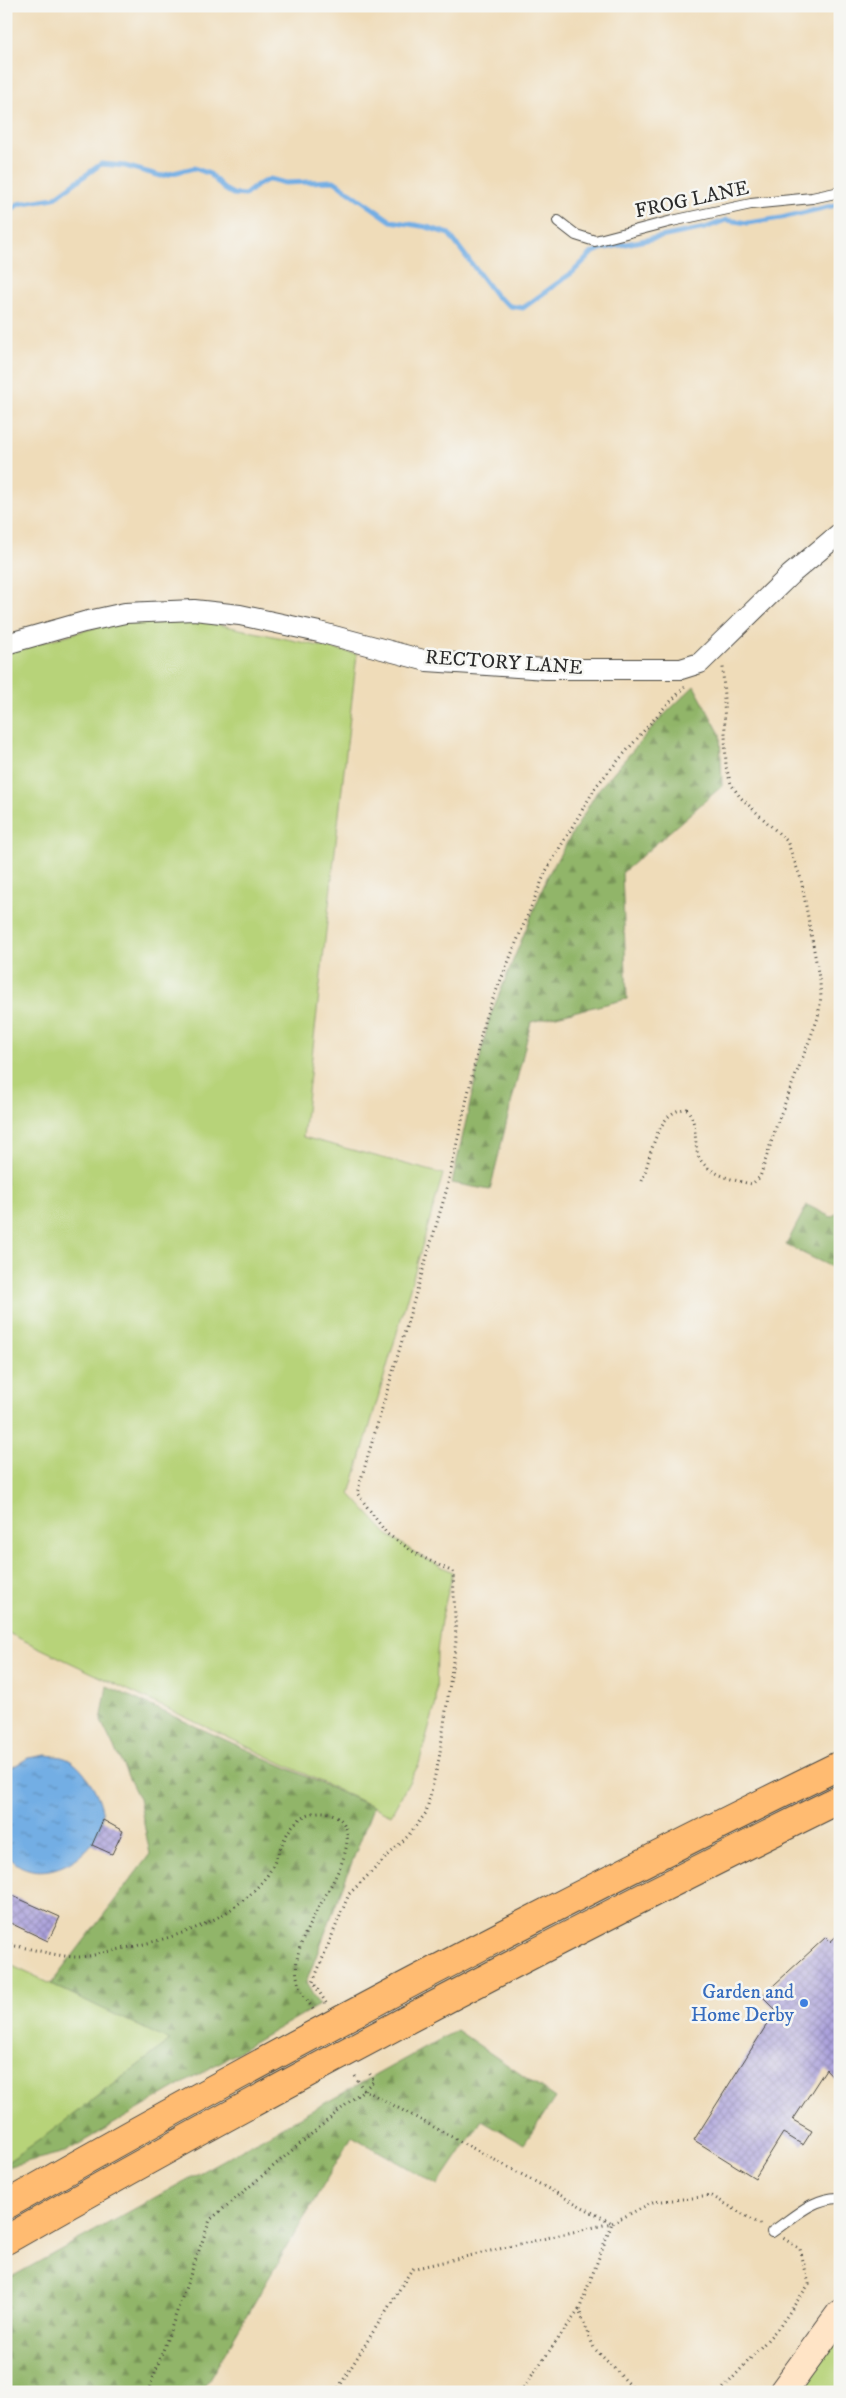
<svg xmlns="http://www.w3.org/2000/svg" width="846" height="2398" font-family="'IM FELL DW Pica',serif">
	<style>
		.green { fill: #b7d379; stroke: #717f52 }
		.forest { fill: url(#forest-firs); stroke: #5e704a }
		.water { fill: url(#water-ripples); stroke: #4f6c88 }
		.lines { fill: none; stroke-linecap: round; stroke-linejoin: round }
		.stream { stroke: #73aee4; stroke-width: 5 }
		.building { fill: url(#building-cross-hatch) }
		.lane-casing { stroke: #484640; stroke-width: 12 }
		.street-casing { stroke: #484640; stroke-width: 22 }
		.secondary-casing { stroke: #484640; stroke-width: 30 }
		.highway-casing { stroke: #484640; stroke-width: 30 }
		.path { stroke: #484640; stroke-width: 3; stroke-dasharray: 1 4; stroke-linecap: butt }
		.lane { stroke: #fff; stroke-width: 10 }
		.street { stroke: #fff; stroke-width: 20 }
		.secondary { stroke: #ffe4c6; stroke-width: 28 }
		.highway { stroke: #ffbb71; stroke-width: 28 }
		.shop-dot { fill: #3f7fe0; stroke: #f6f6f2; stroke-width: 2 }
		.labels { text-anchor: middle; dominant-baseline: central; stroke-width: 5; stroke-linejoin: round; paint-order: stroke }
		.street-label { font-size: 20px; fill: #2b2b2b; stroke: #f6f6f2 }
		.shop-label { font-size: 20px; fill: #366cbe; stroke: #f6f6f2; text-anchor: end }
	</style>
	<defs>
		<pattern id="forest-firs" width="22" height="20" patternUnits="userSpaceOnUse" patternTransform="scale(1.25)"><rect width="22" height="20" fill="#91b569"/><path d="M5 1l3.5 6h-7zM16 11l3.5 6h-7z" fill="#779357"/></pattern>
		<pattern id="water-ripples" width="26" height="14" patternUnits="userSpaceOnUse" patternTransform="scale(1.25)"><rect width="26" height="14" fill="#73aee4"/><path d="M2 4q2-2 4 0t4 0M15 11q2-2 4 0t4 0" fill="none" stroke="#5f8eb9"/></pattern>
		<pattern id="building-cross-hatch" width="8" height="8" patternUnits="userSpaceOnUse" patternTransform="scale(1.25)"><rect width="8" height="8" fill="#aaa0dc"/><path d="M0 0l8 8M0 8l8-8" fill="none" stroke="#8b83b3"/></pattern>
	</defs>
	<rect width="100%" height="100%" fill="#f6f6f2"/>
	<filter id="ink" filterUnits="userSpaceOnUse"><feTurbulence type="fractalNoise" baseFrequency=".02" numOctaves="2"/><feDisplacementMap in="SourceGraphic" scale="10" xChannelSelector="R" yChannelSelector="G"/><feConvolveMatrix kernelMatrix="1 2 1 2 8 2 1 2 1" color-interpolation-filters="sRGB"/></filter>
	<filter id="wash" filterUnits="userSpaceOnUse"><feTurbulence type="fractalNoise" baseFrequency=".0096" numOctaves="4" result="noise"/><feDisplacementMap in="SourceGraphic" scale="20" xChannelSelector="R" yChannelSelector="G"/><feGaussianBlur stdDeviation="1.12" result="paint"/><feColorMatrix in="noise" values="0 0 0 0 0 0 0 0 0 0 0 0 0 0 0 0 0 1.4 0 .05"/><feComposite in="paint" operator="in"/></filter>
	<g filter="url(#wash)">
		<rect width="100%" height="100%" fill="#efdcb9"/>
		<g class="green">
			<polygon points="155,611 357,654 303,1137 443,1174 350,1494 387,1534 420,1556 453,1572 441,1620 437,1652 436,1703 419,1764 391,1815 6,1632 6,654 21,648"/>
			<polygon points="6,1963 171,2040 46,2136 6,2163"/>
			<polygon points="840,2330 840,2388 837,2392 795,2392"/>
		</g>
		<g class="forest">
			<polygon points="694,686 720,734 722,786 622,873 627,999 531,1022 490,1190 452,1183 489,1019 549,873 598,790 661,718"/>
			<polygon points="807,1205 831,1217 840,1211 840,1271 786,1245"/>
			<polygon points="107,1686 373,1807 306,1983 319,2005 65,2152 6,2167 6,2163 41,2139 170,2041 51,1984 150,1854 139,1799 101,1721"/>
			<polygon points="457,2030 555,2098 524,2144 482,2120 438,2185 352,2136 209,2380 200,2392 6,2392 6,2280"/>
		</g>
		<path class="water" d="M46,1755C53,1756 63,1756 69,1760C77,1764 85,1774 90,1782C95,1789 100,1800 102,1810C107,1846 58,1881 25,1868C18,1866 11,1859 6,1855V1771L28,1758Z"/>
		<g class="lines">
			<g class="stream">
				<polyline points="6,216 18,204 54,198 101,164 125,166 161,176 194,168 210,174 224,189 233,194 245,195 257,185 270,179 285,183 334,181 391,221 427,227 449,234 496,296 510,306 523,308 573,272 592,253 601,249 705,228 726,220 748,223 781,218 840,204"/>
				<polyline points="6,256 9,259"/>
			</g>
		</g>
		<g id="blocks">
			<g class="building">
				<polygon points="103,1820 123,1831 112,1854 92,1845"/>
				<polygon points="6,1893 60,1917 48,1941 6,1921"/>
				<polygon points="840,1933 840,2084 826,2069 793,2120 812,2131 803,2145 783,2133 755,2178 694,2140 776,2010 762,1996 826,1937 830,1942"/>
			</g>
		</g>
	</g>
	<g filter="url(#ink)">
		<use href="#blocks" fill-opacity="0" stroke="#484640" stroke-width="1"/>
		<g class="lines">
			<defs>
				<g id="lane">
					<polyline points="558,221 576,235 595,241 672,221 751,204 812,198 840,192"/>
					<path d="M772,2232C793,2218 813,2197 840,2198"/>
				</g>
				<polyline id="street" points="6,644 84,622 125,613 194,610 240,615 319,632 427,661 546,669 681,669 700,663 790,575 840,533"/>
				<polyline id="secondary" points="783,2392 840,2314"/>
				<g id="highway">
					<path d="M6,2205C279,2049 558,1903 840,1765"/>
					<path d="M6,2240C279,2084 558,1938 840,1799"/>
				</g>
			</defs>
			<use href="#lane" class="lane-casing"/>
			<use href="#street" class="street-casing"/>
			<use href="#secondary" class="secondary-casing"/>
			<use href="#highway" class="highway-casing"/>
			<g class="path">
				<path d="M642,1181C651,1158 656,1109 687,1109C697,1123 694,1134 697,1151C700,1172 734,1181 752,1184L760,1177L778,1121L818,1018L821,997L820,983L801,879L787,841L740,797L731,784L726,767L723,666"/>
				<path d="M6,1942L15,1946C35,1949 58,1957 78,1957C90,1957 104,1952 116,1950C171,1939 229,1924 266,1877C280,1859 282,1829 303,1817C323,1805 350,1815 347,1841C344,1884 286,1937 298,1981C300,1991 309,2002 314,2011"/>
				<polyline points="326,2003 313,1982 349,1894 407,1837 426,1813 439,1759 456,1641 453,1572 420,1556 387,1534 357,1493 446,1192 485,1018 546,871 597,785 661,711 685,687"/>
				<polyline points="355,2076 363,2089 612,2223 579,2310 594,2348 637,2392"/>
				<polyline points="148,2392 210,2220 374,2081 368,2071"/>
				<polyline points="336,2392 412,2269 612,2223 653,2202 712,2196 763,2226"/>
				<polyline points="520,2392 579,2310"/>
				<polyline points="720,2392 780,2326 809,2284 800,2249 783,2238"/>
			</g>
			<use href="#lane" class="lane"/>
			<use href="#street" class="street"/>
			<use href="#secondary" class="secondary"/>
			<use href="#highway" class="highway"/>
		</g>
	</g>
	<circle class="shop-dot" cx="804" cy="2003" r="5"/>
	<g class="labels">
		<g class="street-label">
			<text transform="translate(692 200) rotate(-12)">FROG LANE</text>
			<text transform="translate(504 663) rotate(4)">RECTORY LANE</text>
		</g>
		<g class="shop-label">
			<text x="794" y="1992">Garden and<tspan x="794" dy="23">Home Derby</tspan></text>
		</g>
	</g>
	<rect width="846" height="2398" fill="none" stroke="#f6f6f2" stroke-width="25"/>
</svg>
